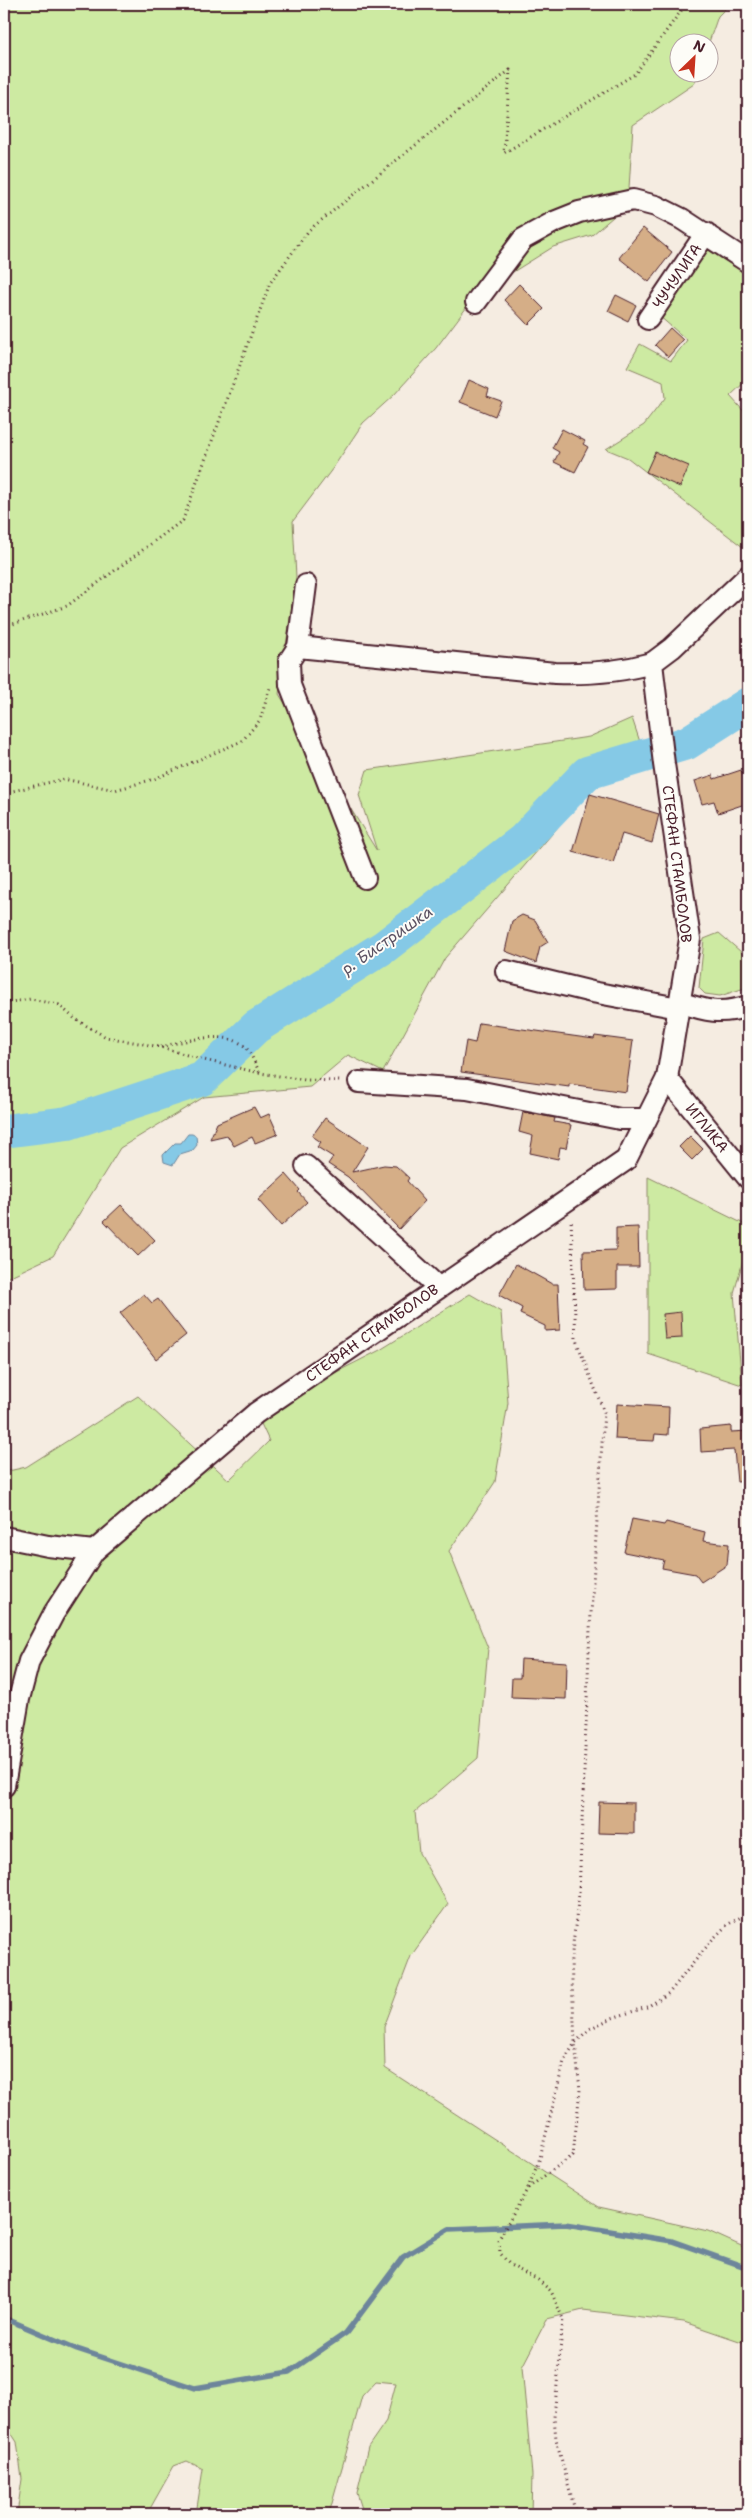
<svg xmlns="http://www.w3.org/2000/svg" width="752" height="2518" font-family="'Shantell Sans',sans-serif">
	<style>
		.green { fill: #cdeaa2; stroke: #8c8466 }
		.water { fill: #85c9e6; stroke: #6d859b }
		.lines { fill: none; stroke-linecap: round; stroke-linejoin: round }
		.stream { stroke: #6d859b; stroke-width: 5.5 }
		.river { stroke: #85c9e6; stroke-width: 34 }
		.building { fill: #d5ae87; stroke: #4a1f2b }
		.minor-casing { stroke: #4a1f2b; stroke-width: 24 }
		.path { stroke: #4a1f2b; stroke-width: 3; stroke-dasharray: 1 4; stroke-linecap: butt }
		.minor { stroke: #fdfcf7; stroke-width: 20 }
		.labels { text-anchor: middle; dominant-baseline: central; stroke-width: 4; stroke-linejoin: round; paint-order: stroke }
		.street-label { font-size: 15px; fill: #4a1f2b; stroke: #fdfcf7 }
		.water-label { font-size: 16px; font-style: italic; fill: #5c5263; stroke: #fdfcf7 }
	</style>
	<rect width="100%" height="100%" fill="#f5ece1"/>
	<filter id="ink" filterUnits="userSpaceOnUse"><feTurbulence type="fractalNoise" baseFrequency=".02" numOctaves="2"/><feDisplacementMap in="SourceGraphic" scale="10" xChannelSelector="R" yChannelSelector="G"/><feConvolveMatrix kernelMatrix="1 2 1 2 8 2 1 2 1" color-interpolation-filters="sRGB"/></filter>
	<g filter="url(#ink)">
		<g class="green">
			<polygon points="4,4 730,4 718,16 709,42 680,42 680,72 698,73 694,84 633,125 628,204 592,235 553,247 476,295 436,348 394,395 363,423 333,468 293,521 296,577 279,694 377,851 359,795 367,770 589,737 632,718 647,763 596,777 558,827 445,958 383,1072 348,1055 310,1087 204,1097 120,1148 53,1256 4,1279"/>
			<polygon points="691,239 743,272 748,280 748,379 730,396 748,416 748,551 628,458 606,449 644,425 665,398 663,382 627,367 640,344 671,361 687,340 645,304"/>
			<polygon points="719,933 748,958 748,987 720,996 705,994 699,988 704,939"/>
			<polygon points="648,1177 748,1226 748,1243 734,1293 742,1385 648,1354"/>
			<polygon points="470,1294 501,1312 508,1403 495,1482 449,1551 488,1648 478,1758 415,1812 419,1853 448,1904 411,1956 384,2027 385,2068 599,2207 708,2231 748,2249 748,2344 684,2322 583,2310 547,2319 522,2367 532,2475 531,2514 371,2514 363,2512 357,2493 368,2447 386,2421 396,2383 376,2381 362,2396 329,2514 196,2514 203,2469 187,2461 174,2466 147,2514 17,2514 22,2479 17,2442 4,2422 4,1472 26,1467 138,1396 229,1480 269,1441 256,1413 380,1350"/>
		</g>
		<polygon class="water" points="188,1134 192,1134 196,1136 197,1145 193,1150 180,1154 173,1165 164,1162 163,1155 175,1143 181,1143"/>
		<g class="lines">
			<polyline class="stream" points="4,2318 77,2349 195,2388 289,2372 346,2333 403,2257 449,2229 566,2224 672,2241 748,2268"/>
			<polyline class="river" points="4,1131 68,1123 202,1079 256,1027 384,947 523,840 587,773 687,743 748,704"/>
		</g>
		<g class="building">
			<polygon points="643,228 672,252 649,282 619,258"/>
			<polygon points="519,284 544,309 528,325 504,300"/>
			<polygon points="616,295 636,305 628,321 608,311"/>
			<polygon points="670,328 683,340 668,357 655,345"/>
			<polygon points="469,380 489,389 487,396 501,401 495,416 460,402"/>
			<polygon points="562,429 585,441 583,444 588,447 575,472 554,462 559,452 552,448"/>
			<polygon points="655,452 689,466 680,487 646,472"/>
			<polygon points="741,770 746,784 748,783 748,803 718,813 714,801 702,804 695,781 713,775 714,779"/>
			<polygon points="590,794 659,814 652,843 622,834 613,863 573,852"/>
			<polygon points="522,915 535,920 548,942 540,947 536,963 505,951 512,921"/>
			<polygon points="479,1023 594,1039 595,1036 633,1041 626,1092 569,1084 569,1087 461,1072 466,1041 475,1043"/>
			<polygon points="254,1107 260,1118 269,1114 278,1134 255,1143 252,1137 234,1146 227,1135 210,1139 217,1123"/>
			<polygon points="523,1112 555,1118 554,1122 571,1125 566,1148 560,1147 558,1159 530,1153 533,1136 519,1132"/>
			<polygon points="325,1118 368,1147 352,1172 384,1165 396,1166 409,1178 407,1181 425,1201 399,1229 348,1177 328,1164 333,1157 317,1147 321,1142 312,1136"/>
			<polygon points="690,1136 703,1149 692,1160 679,1147"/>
			<polygon points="286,1174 300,1190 298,1192 307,1202 281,1226 258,1200"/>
			<polygon points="121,1205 155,1240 138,1256 104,1221"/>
			<polygon points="638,1227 639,1267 617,1267 617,1289 584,1290 583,1251 616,1250 616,1228"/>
			<polygon points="516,1264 552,1284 558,1284 560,1330 545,1331 545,1326 520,1314 522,1308 499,1295"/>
			<polygon points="144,1294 152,1303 158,1299 186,1335 156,1359 120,1313"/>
			<polygon points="681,1312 682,1338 665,1339 663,1314"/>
			<polygon points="617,1404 669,1407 668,1435 655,1434 654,1441 615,1439"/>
			<polygon points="731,1426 731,1432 748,1431 748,1481 737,1482 734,1450 701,1452 700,1429"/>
			<polygon points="632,1519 664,1525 666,1522 705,1532 703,1541 729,1544 727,1565 701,1582 695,1574 662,1568 664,1560 624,1552"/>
			<polygon points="521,1659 567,1662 566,1699 511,1697 512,1678 520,1678"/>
			<polygon points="599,1802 634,1803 634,1834 598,1833"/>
		</g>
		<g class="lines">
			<defs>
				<g id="minor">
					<polyline points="476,302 523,239 554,222 579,212 633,200 656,206 682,219 748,262"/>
					<polyline points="648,319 706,233"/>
					<polyline points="306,585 298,647 289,661 290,685 365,878"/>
					<path d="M298,647L555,673C588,674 620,672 652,663"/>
					<polyline points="506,971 592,992 679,1008"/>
					<path d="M679,1002C706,1011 721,1015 748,1006"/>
					<polyline points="667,1078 748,1178"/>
					<polyline points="359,1082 467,1089 620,1119 646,1119"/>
					<polyline points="306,1166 438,1287"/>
					<polyline points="4,1537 48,1546 94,1551"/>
					<polyline points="4,1786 19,1699 29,1661 54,1613 94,1551 256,1413 626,1160 667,1078 690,939 664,764 652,663 672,648 748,576"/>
				</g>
			</defs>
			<use href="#minor" class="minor-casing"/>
			<g class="path">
				<polyline points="4,627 67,606 183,520 270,283 309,230 510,70 504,153 635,74 686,4"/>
				<polyline points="4,793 64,779 115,790 154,779 242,741 260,720 270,688"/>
				<polyline points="4,1003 31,999 59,1005 75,1019 106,1037 160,1047 204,1060 260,1073 305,1080 342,1081"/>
				<path d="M161,1047C183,1041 230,1028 247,1049C252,1055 256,1066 260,1073"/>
				<polyline points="528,2188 573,2155 580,2090 575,2043 571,1961 579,1893 590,1629 604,1412 576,1340 571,1219"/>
				<polyline points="576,2514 556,2439 554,2417 563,2319 551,2291 538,2280 510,2265 500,2253 499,2239 528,2188 540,2158 564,2061 575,2043 589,2029 612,2018 647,2007 669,1993 712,1940 727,1925 748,1913"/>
			</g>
			<use href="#minor" class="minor"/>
		</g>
	</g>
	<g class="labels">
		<g class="street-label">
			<text transform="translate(677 276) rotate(-56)">ЧУЧУЛИГА</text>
			<text transform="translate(677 864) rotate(83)">СТЕФАН СТАМБОЛОВ</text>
			<text transform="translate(707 1128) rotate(51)">ИГЛИКА</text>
			<text transform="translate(372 1333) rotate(-35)">СТЕФАН СТАМБОЛОВ</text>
		</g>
		<g class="water-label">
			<text transform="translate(387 940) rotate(-35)">р. Бистришка</text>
		</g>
	</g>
	<rect width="752" height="2518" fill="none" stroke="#fdfcf7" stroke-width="20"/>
	<rect x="10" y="10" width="732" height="2498" fill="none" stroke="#4a1f2b" stroke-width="2" filter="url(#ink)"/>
	<g transform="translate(694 58) rotate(25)"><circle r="24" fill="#fdfcf7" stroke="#b5a4a5"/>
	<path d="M0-4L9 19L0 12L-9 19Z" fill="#c8321e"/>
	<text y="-8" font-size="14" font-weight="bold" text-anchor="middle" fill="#4a1f2b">N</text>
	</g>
</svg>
